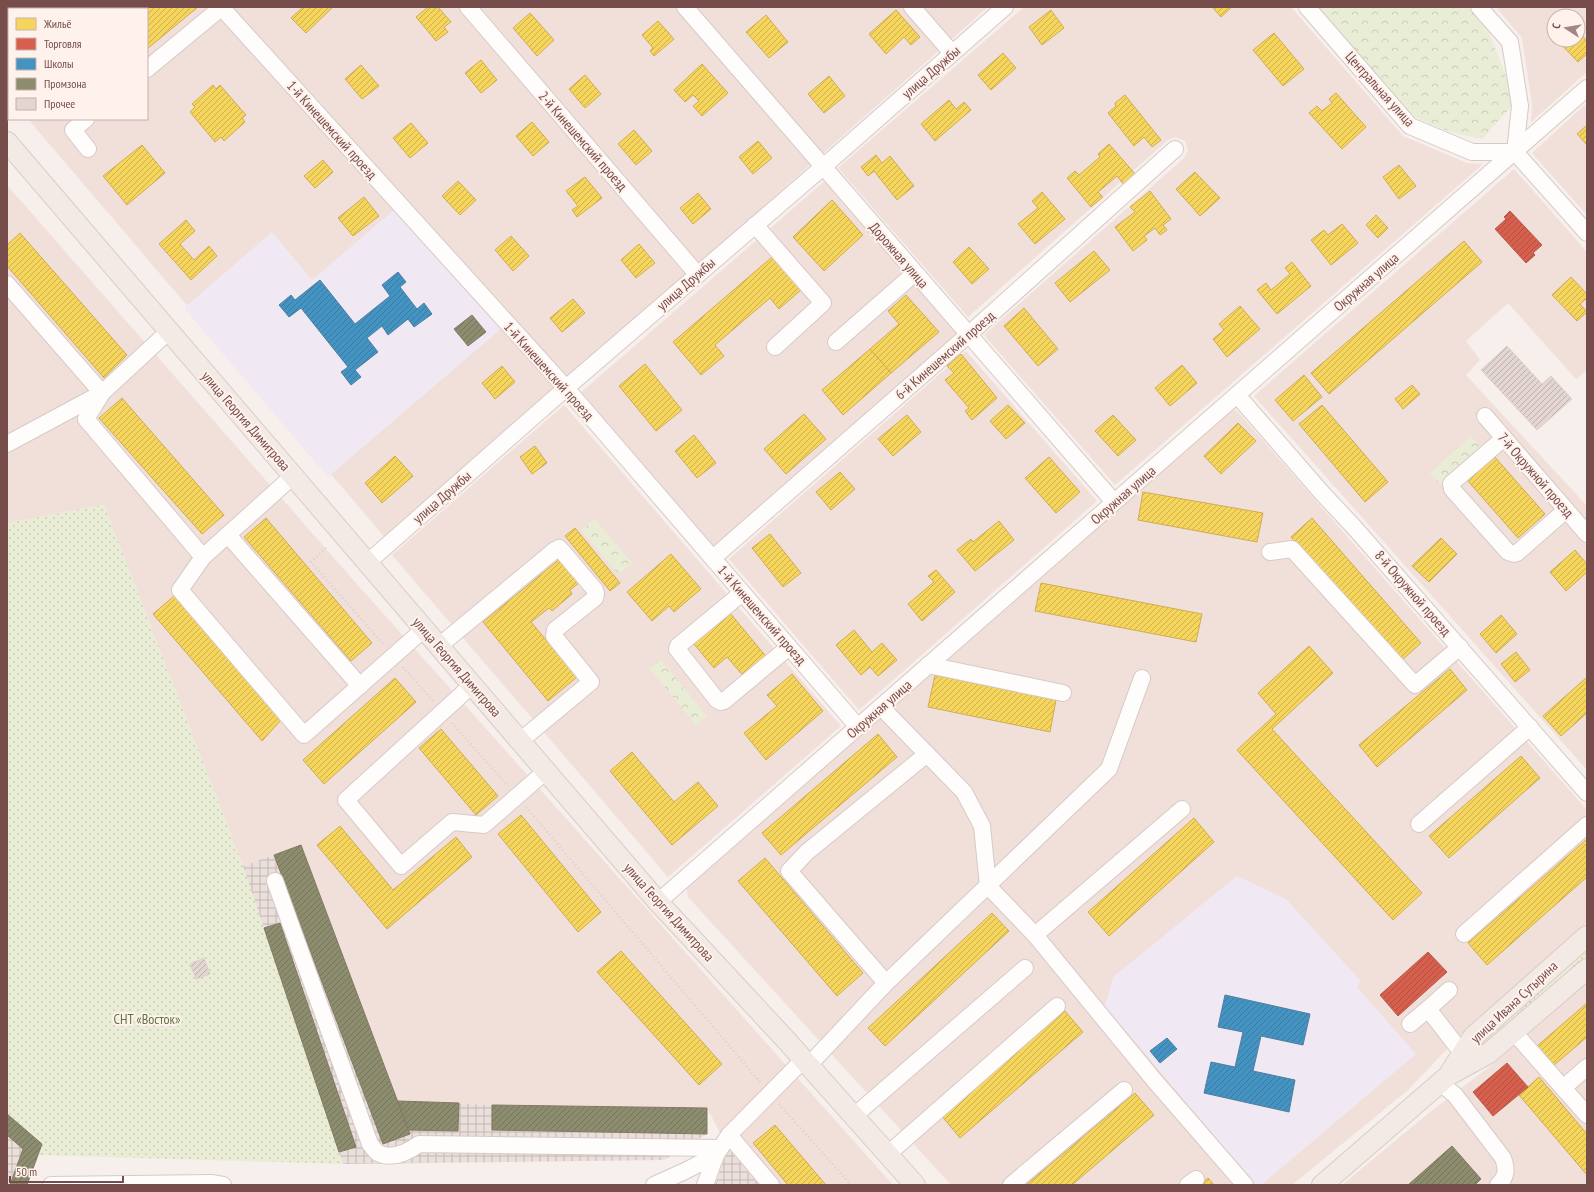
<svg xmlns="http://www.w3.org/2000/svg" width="1594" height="1192" font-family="'PT Sans Narrow',sans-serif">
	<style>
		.residential { fill: #f1e0d9; fill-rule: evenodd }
		.industrial { fill: url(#industrial-grid) }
		.education { fill: #f0e8f3 }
		.grass { fill: url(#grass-dots) }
		.forest { fill: url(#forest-crowns) }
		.homes { fill: url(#homes-hatch); stroke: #d0ac57 }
		.shops { fill: url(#shops-hatch); stroke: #b95a4c }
		.schools { fill: url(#schools-hatch); stroke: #527e9f }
		.industry { fill: url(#industry-hatch); stroke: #857963 }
		.building { fill: url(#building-hatch); stroke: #e0d0cd }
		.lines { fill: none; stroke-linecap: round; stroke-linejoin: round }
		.minor-casing { stroke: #d6cac8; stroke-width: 18 }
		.major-casing { stroke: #d8ccc9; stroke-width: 22 }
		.path { stroke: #dacfce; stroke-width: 2.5; stroke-dasharray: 1 3; stroke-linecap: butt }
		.minor { stroke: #fefdfc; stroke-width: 16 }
		.major { stroke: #f3eae5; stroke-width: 20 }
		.labels { text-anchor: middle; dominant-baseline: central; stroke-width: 4; stroke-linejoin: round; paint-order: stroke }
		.street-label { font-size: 14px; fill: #764d4a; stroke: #fff2ec }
		.park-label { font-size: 14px; fill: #5e763f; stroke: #fff2ec }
	</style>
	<defs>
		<pattern id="industrial-grid" width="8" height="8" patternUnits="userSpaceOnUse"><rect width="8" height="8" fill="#eadfdb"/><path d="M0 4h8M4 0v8" fill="none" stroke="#c2b7b4"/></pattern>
		<pattern id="grass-dots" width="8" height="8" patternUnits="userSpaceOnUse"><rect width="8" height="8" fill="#e9edd5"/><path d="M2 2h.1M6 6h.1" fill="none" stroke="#cbcdb8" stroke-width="1.8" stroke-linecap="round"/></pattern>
		<pattern id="forest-crowns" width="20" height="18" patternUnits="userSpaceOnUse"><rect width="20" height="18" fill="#e9edd5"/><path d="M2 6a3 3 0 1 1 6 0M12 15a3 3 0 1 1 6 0" fill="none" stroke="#cbcdb8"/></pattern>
		<pattern id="homes-hatch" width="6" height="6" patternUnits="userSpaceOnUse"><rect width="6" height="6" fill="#f6d55c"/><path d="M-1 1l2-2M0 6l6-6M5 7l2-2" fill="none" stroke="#ccaf4e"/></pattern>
		<pattern id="shops-hatch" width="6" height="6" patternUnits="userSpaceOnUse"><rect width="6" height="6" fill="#d6604d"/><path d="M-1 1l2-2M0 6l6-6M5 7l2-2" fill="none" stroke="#b25142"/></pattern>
		<pattern id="schools-hatch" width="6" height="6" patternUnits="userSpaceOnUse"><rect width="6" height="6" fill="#4393c3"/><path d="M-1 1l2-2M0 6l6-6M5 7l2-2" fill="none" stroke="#3d7aa0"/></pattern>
		<pattern id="industry-hatch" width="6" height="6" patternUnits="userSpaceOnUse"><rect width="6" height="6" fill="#8c8c6e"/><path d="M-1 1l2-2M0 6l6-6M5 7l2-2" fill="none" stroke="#77755c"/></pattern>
		<pattern id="building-hatch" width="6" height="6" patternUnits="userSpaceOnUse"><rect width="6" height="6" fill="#e3d5d2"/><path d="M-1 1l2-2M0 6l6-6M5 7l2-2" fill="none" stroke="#bdafac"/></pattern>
	</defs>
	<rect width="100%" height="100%" fill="#f7efeb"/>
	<g class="residential">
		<polygon points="83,7 988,7 387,540 28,119 147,119 147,9 81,9"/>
		<polygon points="1024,7 1291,7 1403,136 1467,163 1483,164 1115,485 984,335 1184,158 1188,150 1185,141 1176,137 1168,140 968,317 838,168"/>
		<path d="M1496,7H1587V72L1531,122L1532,104L1522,38ZM1554,16H1578V40H1554Z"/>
		<polygon points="1587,103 1587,215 1532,153"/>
		<polygon points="1514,169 1587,252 1587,370 1576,379 1508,303 1466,341 1480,360 1466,375 1587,506 1587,770 1254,396"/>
		<polygon points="827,179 960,333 713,552 578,395"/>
		<polygon points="7,185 348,574 893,1185 759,1185 728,1148 707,1108 492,1105 398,1101 301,845 243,866 104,505 7,523"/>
		<polygon points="966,351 1097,501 859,710 729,559"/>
		<polygon points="564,405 841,726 668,877 392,555"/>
		<polygon points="1234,410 1238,412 1587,810 1587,923 1466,1029 1408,1090 1292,1185 951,1185 688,897 686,886 1229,411"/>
		<polygon points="1587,982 1587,1185 1342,1185 1430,1112 1493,1064"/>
	</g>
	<g class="industrial">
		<polygon points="301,845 398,1101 492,1105 707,1108 707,1134 664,1160 343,1164 243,866"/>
		<polygon points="7,1114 42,1144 27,1185 7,1185"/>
		<polygon points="728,1148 759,1185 715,1185"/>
	</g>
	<g class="education">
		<polygon points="395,209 502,328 328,477 184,308 272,232 312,280"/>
		<polygon points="1237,876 1286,899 1361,981 1357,987 1416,1054 1261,1185 1256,1185 1105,1006 1113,977"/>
	</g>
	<g class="grass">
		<polygon points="104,505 243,866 343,1164 38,1155 42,1144 7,1114 7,523"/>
		<polygon points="1587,945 1587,958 1490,1045 1485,1045 1482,1043 1481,1040"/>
	</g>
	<g class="forest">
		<path d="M1317,7H1468L1489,32L1515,100L1509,109L1482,139C1455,134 1430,126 1406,112Z"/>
		<polygon points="1471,436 1481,448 1440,484 1430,473"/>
		<polygon points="595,519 632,563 618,574 581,530"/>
		<polygon points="661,660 707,716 696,725 650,669"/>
	</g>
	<g class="homes">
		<polygon points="148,7 198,7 147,49 147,9 145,9"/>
		<polygon points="303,7 333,7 306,33 291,18"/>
		<polygon points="428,7 438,7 451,22 444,27 448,32 436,41 416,17"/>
		<polygon points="1212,7 1232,7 1221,17"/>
		<polygon points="896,10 920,37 911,45 904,37 886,54 869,34"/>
		<polygon points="1051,10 1064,28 1042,45 1029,27"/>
		<polygon points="530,13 554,40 537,56 513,28"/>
		<polygon points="766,15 788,42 769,58 746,32"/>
		<polygon points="658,21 674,39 654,56 650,51 653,48 642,35"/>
		<polygon points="1578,31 1587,41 1587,54 1578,62 1557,40 1578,40"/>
		<polygon points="1274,33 1304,69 1283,86 1253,50"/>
		<polygon points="1003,53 1016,68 991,90 978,75"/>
		<polygon points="481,60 497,80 481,93 465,73"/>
		<polygon points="702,64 728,93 702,116 693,106 699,101 693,95 685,102 674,90"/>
		<polygon points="361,65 379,86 362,99 345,79"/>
		<polygon points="585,75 601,94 585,108 569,89"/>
		<polygon points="829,76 845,96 824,113 808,94"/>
		<polygon points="213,85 216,89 220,85 246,115 242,118 245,122 224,141 221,137 215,142 190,112 195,107 192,104"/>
		<polygon points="1336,93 1366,127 1342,149 1309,113 1317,106 1322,111 1332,103 1329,99"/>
		<polygon points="1125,95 1161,140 1152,147 1144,137 1134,146 1108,113 1116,106 1115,103"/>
		<polygon points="949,100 956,109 964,102 971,110 935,141 921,124"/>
		<polygon points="532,122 549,142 533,156 516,136"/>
		<polygon points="411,123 428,143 410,158 393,138"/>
		<polygon points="1587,125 1587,145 1577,134"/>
		<polygon points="634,130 652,151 636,165 618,144"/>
		<polygon points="758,141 772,158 753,174 739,157"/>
		<polygon points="1109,144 1136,175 1124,185 1117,176 1098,192 1103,197 1091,207 1067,178 1075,171 1079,175 1100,157 1098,154"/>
		<polygon points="142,145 165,173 127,205 103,176"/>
		<polygon points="876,155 882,163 890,156 914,186 897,200 874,171 868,176 861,167"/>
		<polygon points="323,160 333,172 315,188 304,176"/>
		<polygon points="1399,165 1416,186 1399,199 1383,177"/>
		<polygon points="1195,172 1220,198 1200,216 1176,189"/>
		<polygon points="585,177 602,198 577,217 572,210 578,206 566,191"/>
		<polygon points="458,181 476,200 460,215 442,196"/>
		<polygon points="1150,191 1171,219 1163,225 1167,230 1160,235 1155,228 1144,236 1147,240 1133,251 1115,227 1135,212 1130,207"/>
		<polygon points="1042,192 1065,219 1035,244 1018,224 1038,208 1032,201"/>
		<polygon points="698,193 711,209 693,224 680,208"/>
		<polygon points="364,197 379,216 353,236 338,218"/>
		<polygon points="832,200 863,235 824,271 793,237"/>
		<polygon points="1376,215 1388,228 1378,238 1366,225"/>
		<polygon points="186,220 195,231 180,244 194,260 209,246 217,256 191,280 159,244"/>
		<polygon points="1342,224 1358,243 1331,265 1311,240 1324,230 1328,235"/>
		<polygon points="20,233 127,355 104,378 7,266 7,245"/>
		<polygon points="511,236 529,256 513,271 495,250"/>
		<polygon points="1464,241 1482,262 1329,394 1311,373"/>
		<polygon points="639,244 655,263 636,278 621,260"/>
		<polygon points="969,247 989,269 972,284 953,262"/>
		<polygon points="1094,251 1110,270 1070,302 1055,283"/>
		<polygon points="772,257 801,290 779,309 770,298 715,345 724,356 701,375 673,342"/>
		<polygon points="1292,262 1311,286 1277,314 1257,290 1266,283 1271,290 1290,274 1285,268"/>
		<polygon points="1571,277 1587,294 1587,298 1580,304 1587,312 1577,321 1552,295"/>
		<polygon points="906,295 939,332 891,373 870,349 899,324 888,311"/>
		<polygon points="573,299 585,313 562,332 550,318"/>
		<polygon points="1240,306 1260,329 1227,357 1213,339 1224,330 1219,324"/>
		<polygon points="1024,308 1058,349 1038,366 1004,326"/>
		<polygon points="870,349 891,373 843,415 822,390"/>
		<polygon points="961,354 997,398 972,420 965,411 969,408 945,380 954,373 947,366"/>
		<polygon points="645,364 682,410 656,431 619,386"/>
		<polygon points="1182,365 1197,383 1170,406 1155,388"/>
		<polygon points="502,366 515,382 495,399 482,383"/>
		<polygon points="1304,375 1322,397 1293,421 1275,400"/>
		<polygon points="1412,385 1420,394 1403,409 1395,399"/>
		<polygon points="122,398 224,515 202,534 99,418"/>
		<polygon points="1008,405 1025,423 1006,439 990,421"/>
		<polygon points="1322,405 1388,482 1365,502 1299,424"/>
		<polygon points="804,414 826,439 786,474 764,449"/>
		<polygon points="907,415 921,432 893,456 878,439"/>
		<polygon points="1113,415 1136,440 1118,456 1095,431"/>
		<polygon points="1238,423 1256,441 1221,474 1204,456"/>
		<polygon points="694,435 716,463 697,478 675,451"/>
		<polygon points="535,446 547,463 532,474 520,457"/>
		<polygon points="395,456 413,476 382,503 365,483"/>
		<polygon points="1494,456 1545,514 1518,538 1467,480"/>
		<polygon points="1049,457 1080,492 1056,513 1025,478"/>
		<polygon points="840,472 855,489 831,510 816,492"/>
		<polygon points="1143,492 1263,513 1257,542 1138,520"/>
		<polygon points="266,518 372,643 351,661 244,537"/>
		<polygon points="1312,518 1421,643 1400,662 1291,537"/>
		<polygon points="999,521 1014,540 975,571 957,550 971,539 973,542"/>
		<polygon points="575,528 620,583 610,591 565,536"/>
		<polygon points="770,534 801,573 783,587 752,548"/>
		<polygon points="1441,538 1457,554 1429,582 1412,566"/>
		<polygon points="1575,550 1587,564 1587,572 1566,591 1550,572"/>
		<polygon points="671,554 701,589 674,612 669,606 652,621 627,592"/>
		<polygon points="561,558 580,582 570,590 572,594 552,611 549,608 531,622 577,677 548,701 483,622"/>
		<polygon points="936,570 955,592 922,621 908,604 934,582 928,576"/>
		<polygon points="1041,583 1202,614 1196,642 1035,611"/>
		<polygon points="174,596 281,720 262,741 153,614"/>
		<polygon points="730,613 769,660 746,679 727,657 714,668 693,643"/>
		<polygon points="1501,615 1517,634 1496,653 1480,634"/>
		<polygon points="854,630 872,652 882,643 897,660 878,676 870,667 861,675 836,645"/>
		<polygon points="1309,646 1333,673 1272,729 1422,893 1393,920 1237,750 1276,714 1258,693"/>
		<polygon points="1516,652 1530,670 1515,682 1501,664"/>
		<polygon points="1450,669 1467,690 1377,767 1359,745"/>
		<polygon points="792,674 823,711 766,760 744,733 777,706 767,695"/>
		<polygon points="935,675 1056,700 1050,732 928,707"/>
		<polygon points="1587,677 1587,713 1561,736 1543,716"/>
		<polygon points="395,678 416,702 324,784 303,760"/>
		<polygon points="441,729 498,796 476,815 419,748"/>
		<polygon points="878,734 897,757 781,855 762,833"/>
		<polygon points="632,752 674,802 698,782 718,806 672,845 610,771"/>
		<polygon points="1521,756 1540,778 1449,858 1429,836"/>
		<polygon points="521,815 601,912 578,932 498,834"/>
		<polygon points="1194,818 1214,842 1109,936 1088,912"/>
		<polygon points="340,826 393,890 456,837 472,857 387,929 317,845"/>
		<polygon points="1587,839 1587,877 1487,965 1468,943"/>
		<polygon points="765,858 863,973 837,996 738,881"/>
		<polygon points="992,913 1009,931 885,1046 868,1028"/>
		<polygon points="621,951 722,1064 699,1085 597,972"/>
		<polygon points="1587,1003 1587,1037 1553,1066 1537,1046"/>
		<polygon points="1064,1010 1083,1032 960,1138 941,1115"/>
		<polygon points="1539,1077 1587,1134 1587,1175 1519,1095"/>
		<polygon points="1135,1093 1154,1115 1072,1185 1026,1185"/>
		<polygon points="775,1125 826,1185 788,1185 753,1143"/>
		<polygon points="1208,1178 1214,1185 1200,1185"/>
	</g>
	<g class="shops">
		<polygon points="1510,211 1542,245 1533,253 1535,255 1526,263 1495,229 1506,219 1504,217"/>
		<polygon points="1428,952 1447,972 1398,1016 1380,995"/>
		<polygon points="1507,1063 1528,1087 1493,1116 1473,1092"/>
	</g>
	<g class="schools">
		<polygon points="398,272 406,282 400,287 417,309 424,303 432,314 414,327 408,319 388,335 382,326 367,338 378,352 355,370 361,377 351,385 341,372 348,367 301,308 289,317 279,305 291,295 295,300 320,280 355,324 390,296 382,285"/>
		<polygon points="1225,995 1310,1014 1303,1045 1261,1036 1253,1071 1295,1080 1289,1112 1204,1093 1211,1062 1235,1067 1243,1032 1218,1027"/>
		<polygon points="1167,1038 1177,1049 1160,1063 1150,1051"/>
	</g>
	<g class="industry">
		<polygon points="472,315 486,332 468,346 454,329"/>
		<polygon points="301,845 410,1134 383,1144 274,855"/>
		<polygon points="280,923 356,1147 339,1152 264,928"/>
		<polygon points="398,1101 459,1103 458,1131 408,1130"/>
		<polygon points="492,1105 707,1108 707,1134 492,1130"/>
		<polygon points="7,1114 42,1144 27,1185 10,1185 23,1149 7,1135"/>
		<polygon points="1452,1146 1481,1179 1475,1185 1408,1185"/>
	</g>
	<g class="building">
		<polygon points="1507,346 1542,384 1551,376 1572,399 1537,430 1481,370"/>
		<polygon points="204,958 210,974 196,979 190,964"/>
	</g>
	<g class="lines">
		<defs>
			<g id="minor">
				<polyline points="221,7 566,388 858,727"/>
				<polyline points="468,7 697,274"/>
				<polyline points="685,7 1114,502"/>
				<polyline points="912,7 952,53"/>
				<polyline points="1307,7 1410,126 1472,152 1515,152 1587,233"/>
				<polyline points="1479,7 1510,42 1520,106 1515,152"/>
				<polyline points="123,9 125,7"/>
				<polyline points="147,69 222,7"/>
				<polyline points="86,119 73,130 88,149"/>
				<polyline points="755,225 823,303 775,347"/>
				<polyline points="7,284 102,393 86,419 203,557 293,476"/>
				<polyline points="836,342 915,273"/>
				<polyline points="1237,395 1322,493 1353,526 1587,793"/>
				<polyline points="1485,416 1587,534"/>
				<polyline points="1504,438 1453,482 1451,484 1452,489 1508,552 1514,554 1517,553 1566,510"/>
				<polyline points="7,444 102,393 169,331"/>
				<polyline points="228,535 360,686"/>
				<polyline points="1270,552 1292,549 1415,685 1460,647"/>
				<polyline points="203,557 180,590 304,735 424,629"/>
				<polyline points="713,558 968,335 1175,149"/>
				<polyline points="367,563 566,388 823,167 1005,7"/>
				<polyline points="742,593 678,646 677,649 717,700 721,702 724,701 789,647"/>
				<polyline points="439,646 555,550 559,548 562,551 595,590 596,594 595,598 555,630 554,636 591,682 520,741"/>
				<polyline points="928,665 1063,693"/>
				<polyline points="472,685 346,800 401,866 452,822 484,825 546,771"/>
				<polyline points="881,707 964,792 982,826 988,886 1035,935 1154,1080 1245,1185"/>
				<polyline points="927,754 807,852 789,871 886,983 1109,769 1142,678"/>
				<polyline points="1419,824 1530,727"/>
				<path d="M275,881L370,1144C372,1146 375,1151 378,1153C392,1160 408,1152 419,1144L720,1148"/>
				<polyline points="658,902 1587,88"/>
				<polyline points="1464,934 1587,825"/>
				<polyline points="1035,935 1182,809"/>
				<polyline points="1428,1009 1449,990"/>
				<polyline points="1410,1024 1428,1009 1463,1054"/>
				<polyline points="1512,1034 1520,1039 1587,1115"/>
				<polyline points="809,1065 886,983"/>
				<path d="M1440,1083L1455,1095L1503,1158C1507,1169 1507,1177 1498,1185"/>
				<polyline points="1563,1088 1587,1067"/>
				<polyline points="854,1116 1025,968"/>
				<polyline points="729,1135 771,1185"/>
				<polyline points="888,1154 1057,1006"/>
				<polyline points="51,1185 211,1183 223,1185"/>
				<polyline points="654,1185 685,1171 716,1155"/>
				<polyline points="705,1185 716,1155 729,1135 803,1060"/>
				<polyline points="1011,1185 1124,1090"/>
				<polyline points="1188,1185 1196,1179"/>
			</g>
			<g id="major">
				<polyline points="7,142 658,902 787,1041 915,1185"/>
				<polyline points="1450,1073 1473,1037 1587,936"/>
				<polyline points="1322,1185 1449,1075 1489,1053 1587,969"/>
			</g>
		</defs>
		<use href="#minor" class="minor-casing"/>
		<use href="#major" class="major-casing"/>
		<g class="path">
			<polyline points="326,548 311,562 384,645"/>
			<polyline points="403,667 433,701"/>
			<polyline points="452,723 507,785"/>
			<polyline points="526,807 760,1082"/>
			<polyline points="779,1104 851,1185"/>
		</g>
		<use href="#minor" class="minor"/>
		<use href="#major" class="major"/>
	</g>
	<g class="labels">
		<g class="street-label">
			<text transform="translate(931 72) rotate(-41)">улица Дружбы</text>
			<text transform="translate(1380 89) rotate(48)">Центральная улица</text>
			<text transform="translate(332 130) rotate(48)">1-й Кинешемский проезд</text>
			<text transform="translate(583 141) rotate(49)">2-й Кинешемский проезд</text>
			<text transform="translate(899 255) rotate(49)">Дорожная улица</text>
			<text transform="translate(1366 282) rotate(-41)">Окружная улица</text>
			<text transform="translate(686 284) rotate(-41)">улица Дружбы</text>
			<text transform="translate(945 355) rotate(-41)">6-й Кинешемский проезд</text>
			<text transform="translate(549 371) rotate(48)">1-й Кинешемский проезд</text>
			<text transform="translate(246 421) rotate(49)">улица Георгия Димитрова</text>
			<text transform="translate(1536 475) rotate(49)">7-й Окружной проезд</text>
			<text transform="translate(1123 495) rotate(-41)">Окружная улица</text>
			<text transform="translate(442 497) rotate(-41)">улица Дружбы</text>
			<text transform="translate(1413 593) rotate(49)">8-й Окружной проезд</text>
			<text transform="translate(762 615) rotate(49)">1-й Кинешемский проезд</text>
			<text transform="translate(457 667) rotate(49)">улица Георгия Димитрова</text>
			<text transform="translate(879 709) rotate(-41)">Окружная улица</text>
			<text transform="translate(669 912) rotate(48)">улица Георгия Димитрова</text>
			<text transform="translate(1514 1002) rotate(-43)">улица Ивана Сутырина</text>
		</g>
		<g class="park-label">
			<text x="147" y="1019">СНТ «Восток»</text>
		</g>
	</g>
	<rect width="1594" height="1192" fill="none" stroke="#764d4a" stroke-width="16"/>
	<rect x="8" y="8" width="140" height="112" fill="#fff2ec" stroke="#c8b0ab"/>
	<rect x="16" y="18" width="20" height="12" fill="#f6d55c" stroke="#c8b0ab"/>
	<text x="44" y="28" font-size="12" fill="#764d4a">Жильё</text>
	<rect x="16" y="38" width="20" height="12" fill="#d6604d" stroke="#c8b0ab"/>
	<text x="44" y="48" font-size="12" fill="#764d4a">Торговля</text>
	<rect x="16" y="58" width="20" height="12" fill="#4393c3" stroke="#c8b0ab"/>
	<text x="44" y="68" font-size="12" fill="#764d4a">Школы</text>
	<rect x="16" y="78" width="20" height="12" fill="#8c8c6e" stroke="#c8b0ab"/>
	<text x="44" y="88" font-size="12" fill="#764d4a">Промзона</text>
	<rect x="16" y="98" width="20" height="12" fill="#e3d5d2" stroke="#c8b0ab"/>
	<text x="44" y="108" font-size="12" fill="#764d4a">Прочее</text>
	<g transform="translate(1566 28) rotate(282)"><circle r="19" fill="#fff2ec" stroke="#c8b0ab"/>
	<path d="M0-3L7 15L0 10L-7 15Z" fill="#a38682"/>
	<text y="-6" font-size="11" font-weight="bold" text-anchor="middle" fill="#764d4a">С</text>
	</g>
	<path d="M10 1176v6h113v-6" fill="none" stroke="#764d4a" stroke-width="2"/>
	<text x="16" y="1176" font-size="12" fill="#764d4a" stroke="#fff2ec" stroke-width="3" paint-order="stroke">50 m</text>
</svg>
